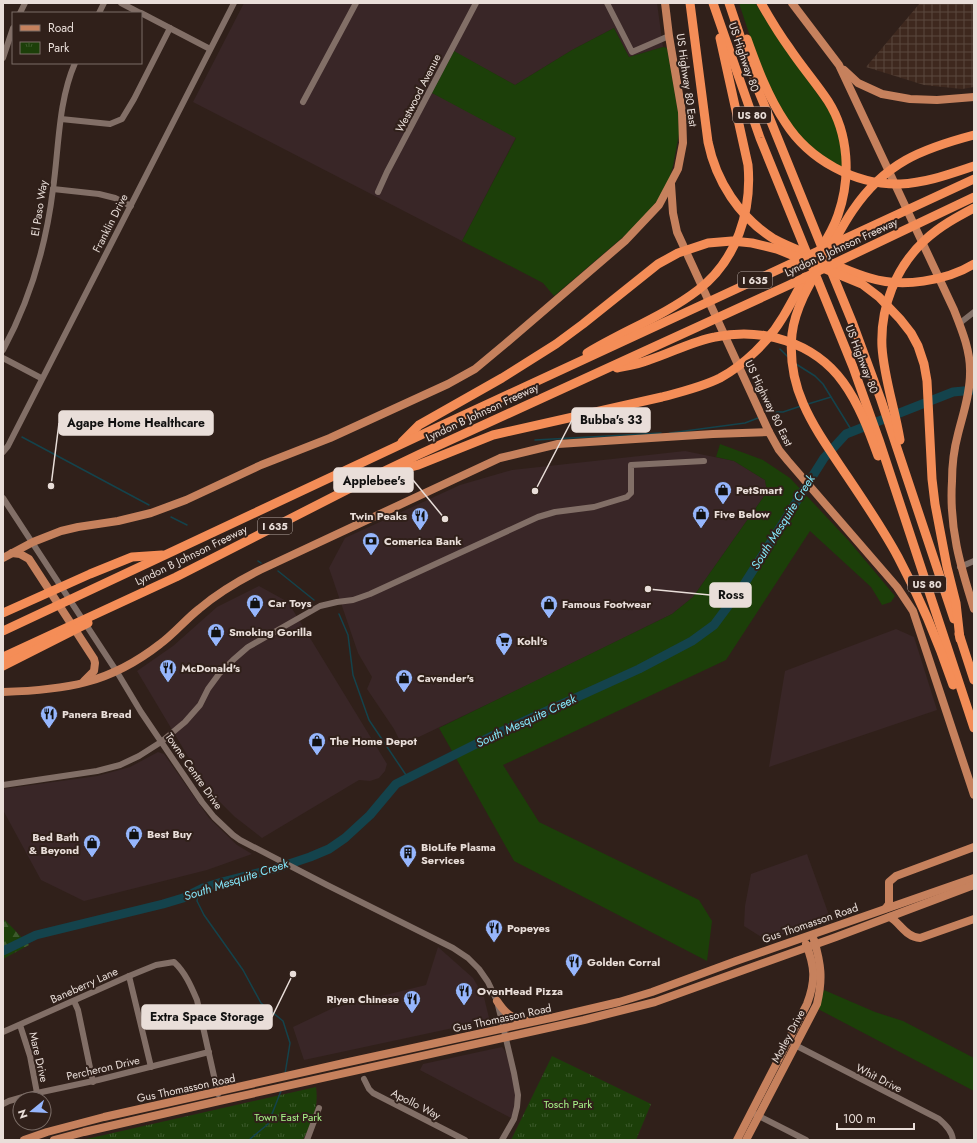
<svg xmlns="http://www.w3.org/2000/svg" width="977" height="1143" font-family="Jost,sans-serif">
	<style>
		.commercial { fill: #392627 }
		.industrial { fill: url(#industrial-grid) }
		.green { fill: #1c3f09 }
		.forest { fill: url(#forest-firs) }
		.park { fill: url(#park-tufts) }
		.lines { fill: none; stroke-linecap: round; stroke-linejoin: round }
		.stream { stroke: #14434c; stroke-width: 1.5 }
		.river { stroke: #14434c; stroke-width: 9 }
		.minor { stroke: #826f67; stroke-width: 6 }
		.major { stroke: #c6815d; stroke-width: 8 }
		.highway { stroke: #f48d57; stroke-width: 9 }
		.labels { text-anchor: middle; dominant-baseline: central; stroke-width: 4; stroke-linejoin: round; paint-order: stroke }
		.shield { fill: #30201a; stroke: #b2a5a0; stroke-width: 1 }
		.shield-label { font-size: 10px; font-weight: bold; fill: #e9ded9 }
		.street-label { font-size: 11px; fill: #e9ded9; stroke: #30201a }
		.poi-label { font-size: 11px; font-weight: bold; fill: #e9ded9; stroke: #30201a; text-anchor: start }
		.park-label { font-size: 11px; fill: #a8f488; stroke: #30201a }
		.water-label { font-size: 12px; font-style: italic; fill: #84e6f9; stroke: #30201a }
		.leader { fill: none; stroke: #e9ded9; stroke-width: 1.5 }
		.callout-dot { fill: #e9ded9; stroke: #30201a; stroke-width: 1.5 }
		.callout { fill: #e9ded9; stroke: #e9ded9; stroke-width: 1.5 }
		.callout-label { font-size: 12px; text-anchor: middle; font-weight: bold; fill: #111 }
	</style>
	<defs>
		<pattern id="industrial-grid" width="8" height="8" patternUnits="userSpaceOnUse"><rect width="8" height="8" fill="#3e281e"/><path d="M0 4h8M4 0v8" fill="none" stroke="#5a473e"/></pattern>
		<pattern id="forest-firs" width="22" height="20" patternUnits="userSpaceOnUse"><rect width="22" height="20" fill="#1c3f09"/><path d="M5 1l3.5 6h-7zM16 11l3.5 6h-7z" fill="#3d5a2c"/></pattern>
		<pattern id="park-tufts" width="24" height="20" patternUnits="userSpaceOnUse"><rect width="24" height="20" fill="#1c3f09"/><path d="M3 7l-1-3M5 7V3M7 7l1-3M15 17l-1-3M17 17v-4M19 17l1-3" fill="none" stroke="#3d5a2c"/></pattern>
	</defs>
	<rect width="100%" height="100%" fill="#30201a"/>
	<g class="commercial">
		<polygon points="244,3 657,3 663,47 629,57 614,28 572,50 515,85 454,52 433,93 516,137 462,241 193,102"/>
		<polygon points="685,451 734,461 765,480 767,492 693,597 672,614 528,685 402,745 394,729 367,689 372,677 358,653 329,568 345,538 460,485 512,470"/>
		<polygon points="259,586 288,602 387,764 385,771 379,778 370,781 359,780 262,838 235,817 208,790 137,671 173,646 217,607"/>
		<polygon points="896,629 914,637 937,710 769,767 785,671"/>
		<polygon points="158,752 164,754 209,818 237,845 252,854 207,870 84,901 41,880 3,810 3,789 97,776 130,767"/>
		<polygon points="807,854 830,918 766,940 744,926 745,906 751,874"/>
		<polygon points="438,947 473,978 484,997 489,1018 481,1022 304,1060 293,1027 333,1008 426,985"/>
		<polygon points="502,1047 505,1051 511,1065 516,1089 514,1111 511,1118 420,1070 423,1064"/>
	</g>
	<polygon class="industrial" points="920,3 974,3 974,87 962,89 924,85 866,67"/>
	<g class="green">
		<path d="M739,3H755L777,37L831,113L840,140L843,168C830,162 817,155 807,144C772,106 755,52 739,3Z"/>
		<polygon points="614,28 629,57 663,47 667,48 678,112 679,134 673,166 667,186 657,201 637,225 554,296 543,283 462,241 516,138 432,93 454,51 515,85 572,50"/>
		<polygon points="720,444 763,460 790,478 849,541 895,596 891,602 882,605 871,587 810,531 726,660 503,765 539,822 699,900 712,921 707,961 514,861 439,728 672,614 693,597 767,492 765,480 734,461 716,457"/>
		<polygon points="824,990 875,1012 903,1021 974,1058 974,1091 818,1009"/>
	</g>
	<polygon class="forest" points="5,920 29,945 3,959 3,921"/>
	<g class="park">
		<polygon points="552,1056 651,1104 636,1140 511,1140"/>
		<path d="M316,1087C319,1108 312,1121 303,1140H82Z"/>
	</g>
	<g class="lines">
		<g class="stream">
			<polyline points="780,349 788,357"/>
			<polyline points="796,364 815,376 823,384 852,431"/>
			<polyline points="808,404 831,397"/>
			<polyline points="773,412 783,412 801,406"/>
			<polyline points="670,433 745,423 758,418"/>
			<polyline points="22,437 149,505"/>
			<polyline points="535,440 661,433"/>
			<polyline points="171,517 187,525"/>
			<polyline points="258,561 261,563"/>
			<polyline points="278,571 314,600"/>
			<polyline points="339,614 348,635 353,675 369,720 408,778"/>
			<polyline points="203,888 198,894 197,901 204,915 243,970 261,1003 283,1021 290,1043 285,1074"/>
			<polyline points="249,1140 268,1124 281,1091"/>
		</g>
		<polyline class="river" points="3,951 36,935 163,904 183,898 203,888 222,882 274,869 310,857 329,849 345,838 370,815 396,784 496,734 639,669 692,641 714,625 743,586 824,458 846,434 953,392 974,390"/>
		<g class="minor">
			<polyline points="121,3 140,13"/>
			<polyline points="607,3 632,52 669,36"/>
			<polyline points="20,13 25,3"/>
			<polyline points="99,13 104,3"/>
			<polyline points="141,13 210,49"/>
			<polyline points="3,58 13,28"/>
			<polyline points="303,102 356,3"/>
			<polyline points="61,119 110,124 122,119 134,99 170,28"/>
			<polyline points="53,189 99,194 115,198 131,206"/>
			<polyline points="378,192 387,172 476,3"/>
			<polyline points="960,323 974,312"/>
			<path d="M3,350C30,300 46,246 53,189C59,147 58,102 75,63"/>
			<polyline points="3,358 41,378"/>
			<polyline points="3,452 8,446 234,3"/>
			<polyline points="3,498 117,672 141,712 202,802 214,817 233,835 240,840 327,885 453,948 468,958 479,969 488,982 497,1001 502,1022 514,1073 518,1095 517,1107 514,1119 502,1140"/>
			<polyline points="960,567 974,561"/>
			<polyline points="3,785 97,771 120,765 139,756 161,742 185,722 200,705 208,689 219,674 233,660 248,647 320,606 337,602 353,600 370,594 538,517 555,512 594,507 627,497 631,493 631,465 704,461"/>
			<polyline points="129,976 151,1067"/>
			<polyline points="74,1001 78,1010 93,1082"/>
			<polyline points="20,1025 30,1056 37,1093"/>
			<path d="M3,1032L129,976L156,965L174,962C185,972 191,986 197,1000L218,1094"/>
			<path d="M793,1044L939,1119C946,1125 952,1131 953,1140"/>
			<polyline points="364,1079 369,1089 373,1093 465,1140"/>
			<polyline points="3,1104 9,1101 37,1093 98,1080 209,1052"/>
			<polyline points="751,1112 806,1140"/>
			<polyline points="307,1140 319,1108"/>
		</g>
		<g class="major">
			<path d="M792,3L839,65L954,310C962,330 971,352 970,374C970,394 963,414 958,434C954,449 952,466 952,481C949,528 960,565 974,609"/>
			<polyline points="844,70 858,83 882,94 910,99 937,100 974,97"/>
			<polyline points="671,184 673,213 677,232 769,432 779,450 788,461 897,587 913,611 974,795"/>
			<polyline points="12,553 20,554 29,559 94,659 95,663 94,671 84,681"/>
			<polyline points="3,558 33,542 61,531 78,527 118,521 151,513 186,500 261,465 330,438 448,384 475,369 505,344 625,241 659,205 678,169 683,143 682,112 669,36 665,3"/>
			<path d="M3,692C65,690 109,684 160,644C174,634 185,620 199,609C218,593 238,581 260,570L500,458L558,444L713,434L769,432"/>
			<polyline points="886,908 889,904 889,882 896,876 974,847"/>
			<path d="M890,917C901,924 906,937 920,938L974,919"/>
			<path d="M497,1001C505,1013 512,1020 528,1021"/>
			<polyline points="24,1140 47,1132 104,1117 344,1063 555,1017 619,1002 652,992 736,961 974,878"/>
			<polyline points="54,1140 84,1132 219,1101 584,1020 655,1002 836,937 974,885"/>
			<path d="M737,1140L807,1004C816,980 815,967 806,944"/>
			<path d="M746,1140L817,1004C823,979 821,964 814,940"/>
		</g>
		<g class="highway">
			<path d="M690,3L708,142C716,181 739,217 774,239C785,245 798,250 810,255"/>
			<polyline points="713,3 760,138 853,367 879,440 974,728"/>
			<polyline points="729,3 759,92 823,250"/>
			<path d="M761,3C770,19 779,34 790,49C802,67 816,83 828,101C849,134 851,178 838,215C834,227 827,239 820,250"/>
			<path d="M747,39C757,67 768,97 785,122C809,160 855,185 900,184C926,183 950,174 974,166"/>
			<path d="M830,263C843,268 856,274 870,278C902,288 946,281 974,264"/>
			<polyline points="830,268 853,324 881,400 954,619"/>
			<path d="M587,353C623,331 664,316 698,290C737,260 752,211 748,165L720,38"/>
			<path d="M617,368C627,366 639,364 649,360C671,353 693,341 715,337C762,327 814,342 843,382C859,404 869,431 878,456"/>
			<path d="M900,440C895,409 884,378 882,347C880,307 896,267 925,240C940,226 957,217 974,208"/>
			<polyline points="402,442 419,425 502,378 556,344 583,324 658,264 678,253 708,243 732,241 752,243 777,249 862,284 879,297 900,319 911,333 918,346 924,364 927,381 932,479 935,504 947,567 956,603 960,639"/>
			<path d="M393,471L418,465L493,435L662,397C681,392 702,387 720,378C744,365 769,341 783,317C791,304 798,290 805,277"/>
			<polyline points="3,613 90,574 132,557 162,555"/>
			<polyline points="3,631 438,427 974,179"/>
			<polyline points="959,634 974,680"/>
			<polyline points="3,657 176,577 374,476 420,454 789,285 974,197"/>
			<polyline points="3,666 88,623"/>
			<path d="M953,685C938,641 920,598 898,557C883,529 865,503 847,476C817,431 786,392 792,334C796,301 818,271 834,242C840,231 846,220 853,210C885,163 921,149 974,135"/>
		</g>
	</g>
	<defs>
		<symbol id="shop-pin" viewBox="-11 -11 22 30"><path d="M0 17L-7.5 6A9.5 9.5 0 1 1 7.5 6Z" fill="#96b6fd" stroke="#30201a"/><path d="M-5-2.5h2.3a2.7 3.5 0 0 1 5.4 0H5L5.5 6h-11ZM-1.5-2.5h3a1.5 2.3 0 0 0-3 0Z" fill="#111"/></symbol>
		<symbol id="restaurant-pin" viewBox="-11 -11 22 30"><path d="M0 17L-7.5 6A9.5 9.5 0 1 1 7.5 6Z" fill="#96b6fd" stroke="#30201a"/><path d="M-5-6h1v4h1v-4h1v4h1v-4h1v5L-1.5 .5V6h-2V.5L-5-1ZM5-6V6H3V1.5H1.5Q1.5-4 5-6Z" fill="#111"/></symbol>
		<symbol id="bank-pin" viewBox="-11 -11 22 30"><path d="M0 17L-7.5 6A9.5 9.5 0 1 1 7.5 6Z" fill="#96b6fd" stroke="#30201a"/><path d="M-6-4H6V4H-6ZM0-2.3a2.3 2.3 0 1 0 0 4.6a2.3 2.3 0 1 0 0-4.6Z" fill="#111"/></symbol>
		<symbol id="supermarket-pin" viewBox="-11 -11 22 30"><path d="M0 17L-7.5 6A9.5 9.5 0 1 1 7.5 6Z" fill="#96b6fd" stroke="#30201a"/><path d="M-6-5.5h2.5l.6 2H6L4.5 2H-2.5L-4.4-4H-6ZM-1.5 3.2a1.3 1.3 0 1 0 .1 0ZM3 3.2a1.3 1.3 0 1 0 .1 0Z" fill="#111"/></symbol>
		<symbol id="building-pin" viewBox="-11 -11 22 30"><path d="M0 17L-7.5 6A9.5 9.5 0 1 1 7.5 6Z" fill="#96b6fd" stroke="#30201a"/><path d="M-4-6H4V6H1V3H-1V6H-4ZM-2.5-4.3h1.7v1.8h-1.7ZM.8-4.3h1.7v1.8H.8ZM-2.5-1h1.7V.8h-1.7ZM.8-1h1.7V.8H.8Z" fill="#111"/></symbol>
	</defs>
	<g fill-rule="evenodd">
		<use href="#shop-pin" x="713" y="480" width="20" height="27"/>
		<use href="#shop-pin" x="691" y="504" width="20" height="27"/>
		<use href="#restaurant-pin" x="410" y="506" width="20" height="27"/>
		<use href="#bank-pin" x="361" y="531" width="20" height="27"/>
		<use href="#shop-pin" x="245" y="593" width="20" height="27"/>
		<use href="#shop-pin" x="539" y="594" width="20" height="27"/>
		<use href="#shop-pin" x="206" y="622" width="20" height="27"/>
		<use href="#supermarket-pin" x="494" y="631" width="20" height="27"/>
		<use href="#restaurant-pin" x="158" y="658" width="20" height="27"/>
		<use href="#shop-pin" x="394" y="668" width="20" height="27"/>
		<use href="#restaurant-pin" x="39" y="704" width="20" height="27"/>
		<use href="#shop-pin" x="307" y="731" width="20" height="27"/>
		<use href="#shop-pin" x="124" y="824" width="20" height="27"/>
		<use href="#shop-pin" x="82" y="833" width="20" height="27"/>
		<use href="#building-pin" x="398" y="843" width="20" height="27"/>
		<use href="#restaurant-pin" x="484" y="918" width="20" height="27"/>
		<use href="#restaurant-pin" x="564" y="952" width="20" height="27"/>
		<use href="#restaurant-pin" x="454" y="981" width="20" height="27"/>
		<use href="#restaurant-pin" x="402" y="989" width="20" height="27"/>
	</g>
	<g class="labels">
		<g class="shield">
			<rect x="733" y="107" width="38" height="16" rx="3"/>
			<rect x="738" y="272" width="34" height="16" rx="3"/>
			<rect x="258" y="518" width="34" height="16" rx="3"/>
			<rect x="908" y="576" width="38" height="16" rx="3"/>
		</g>
		<g class="shield-label">
			<text x="752" y="115">US 80</text>
			<text x="755" y="280">I 635</text>
			<text x="275" y="526">I 635</text>
			<text x="927" y="584">US 80</text>
		</g>
		<g class="street-label">
			<text transform="translate(744 57) rotate(71)">US Highway 80</text>
			<text transform="translate(687 80) rotate(82)">US Highway 80 East</text>
			<text transform="translate(418 93) rotate(-63)">Westwood Avenue</text>
			<text transform="translate(39 208) rotate(-81)">El Paso Way</text>
			<text transform="translate(110 223) rotate(-63)">Franklin Drive</text>
			<text transform="translate(841 247) rotate(-25)">Lyndon B Johnson Freeway</text>
			<text transform="translate(862 359) rotate(69)">US Highway 80</text>
			<text transform="translate(769 403) rotate(64)">US Highway 80 East</text>
			<text transform="translate(482 412) rotate(-25)">Lyndon B Johnson Freeway</text>
			<text transform="translate(191 555) rotate(-26)">Lyndon B Johnson Freeway</text>
			<text transform="translate(194 771) rotate(55)">Towne Centre Drive</text>
			<text transform="translate(810 923) rotate(-19)">Gus Thomasson Road</text>
			<text transform="translate(84 985) rotate(-24)">Baneberry Lane</text>
			<text transform="translate(502 1018) rotate(-12)">Gus Thomasson Road</text>
			<text transform="translate(788 1036) rotate(-62)">Motley Drive</text>
			<text transform="translate(39 1057) rotate(77)">Mare Drive</text>
			<text transform="translate(103 1068) rotate(-13)">Percheron Drive</text>
			<text transform="translate(879 1078) rotate(27)">Whit Drive</text>
			<text transform="translate(186 1088) rotate(-12)">Gus Thomasson Road</text>
			<text transform="translate(416 1104) rotate(27)">Apollo Way</text>
		</g>
		<g class="poi-label">
			<text x="736" y="490">PetSmart</text>
			<text x="714" y="514">Five Below</text>
			<text x="407" y="516" text-anchor="end">Twin Peaks</text>
			<text x="384" y="541">Comerica Bank</text>
			<text x="268" y="603">Car Toys</text>
			<text x="562" y="604">Famous Footwear</text>
			<text x="229" y="632">Smoking Gorilla</text>
			<text x="517" y="641">Kohl's</text>
			<text x="181" y="668">McDonald's</text>
			<text x="417" y="678">Cavender's</text>
			<text x="62" y="714">Panera Bread</text>
			<text x="330" y="741">The Home Depot</text>
			<text x="147" y="834">Best Buy</text>
			<text x="79" y="837" text-anchor="end">Bed Bath<tspan x="79" dy="13">&amp; Beyond</tspan></text>
			<text x="421" y="847">BioLife Plasma<tspan x="421" dy="13">Services</tspan></text>
			<text x="507" y="928">Popeyes</text>
			<text x="587" y="962">Golden Corral</text>
			<text x="477" y="991">OvenHead Pizza</text>
			<text x="399" y="999" text-anchor="end">Riyen Chinese</text>
		</g>
		<g class="park-label">
			<text x="568" y="1104">Tosch Park</text>
			<text x="288" y="1117">Town East Park</text>
		</g>
		<g class="water-label">
			<text transform="translate(783 522) rotate(-58)">South Mesquite Creek</text>
			<text transform="translate(526 721) rotate(-25)">South Mesquite Creek</text>
			<text transform="translate(236 880) rotate(-18)">South Mesquite Creek</text>
		</g>
	</g>
	<path class="leader" d="M535 491L572 420M51 486L59 423M445 519L413 480M648 589L710 595M293 974L272 1017"/>
	<g class="callout-dot">
		<circle cx="535" cy="491" r="4"/>
		<circle cx="51" cy="486" r="4"/>
		<circle cx="445" cy="519" r="4"/>
		<circle cx="648" cy="589" r="4"/>
		<circle cx="293" cy="974" r="4"/>
	</g>
	<g class="callout">
		<rect x="572" y="408" width="78" height="24" rx="4"/>
		<rect x="59" y="411" width="154" height="24" rx="4"/>
		<rect x="334" y="468" width="79" height="24" rx="4"/>
		<rect x="710" y="583" width="41" height="24" rx="4"/>
		<rect x="142" y="1005" width="130" height="24" rx="4"/>
	</g>
	<g class="callout-label">
		<text x="611" y="424">Bubba's 33</text>
		<text x="136" y="427">Agape Home Healthcare</text>
		<text x="374" y="485">Applebee's</text>
		<text x="731" y="599">Ross</text>
		<text x="207" y="1021">Extra Space Storage</text>
	</g>
	<rect width="977" height="1143" fill="none" stroke="#e9ded9" stroke-width="8"/>
	<rect x="12" y="12" width="130" height="52" fill="#30201a" stroke="#7a6c66"/>
	<rect x="20" y="25" width="20" height="6" fill="#c6815d" stroke="#7a6c66"/>
	<text x="48" y="32" font-size="12" fill="#e9ded9">Road</text>
	<rect x="20" y="42" width="20" height="12" fill="url(#park-tufts)" stroke="#7a6c66"/>
	<text x="48" y="52" font-size="12" fill="#e9ded9">Park</text>
	<g transform="translate(32 1111) rotate(252)"><circle r="19" fill="#30201a" stroke="#7a6c66"/>
	<path d="M0-3L7 15L0 10L-7 15Z" fill="#96b6fd"/>
	<text y="-6" font-size="11" font-weight="bold" text-anchor="middle" fill="#e9ded9">N</text>
	</g>
	<path d="M837 1123v6h77v-6" fill="none" stroke="#e9ded9" stroke-width="2"/>
	<text x="843" y="1123" font-size="12" fill="#e9ded9" stroke="#30201a" stroke-width="3" paint-order="stroke">100 m</text>
</svg>
